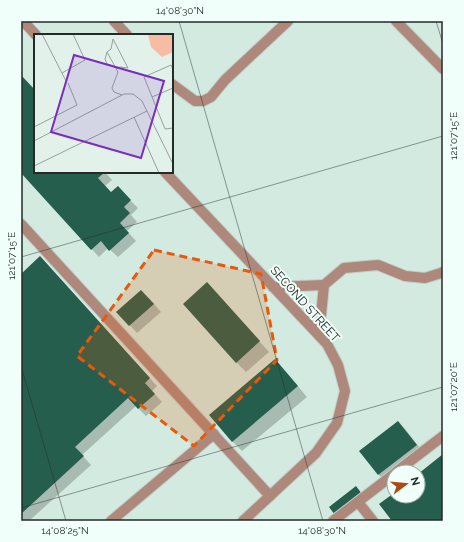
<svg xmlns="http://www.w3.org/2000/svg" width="464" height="542" font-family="Raleway,sans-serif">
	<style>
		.built { fill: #d2eae0; fill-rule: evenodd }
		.shadow { fill: #0003 }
		.building { fill: #255e4c }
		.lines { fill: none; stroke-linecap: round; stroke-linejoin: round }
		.minor-casing { stroke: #c1cdc8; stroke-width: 12 }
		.minor { stroke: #ae897b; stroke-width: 10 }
		.marked { fill: #e8590c; fill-opacity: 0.2; stroke: #e8590c; stroke-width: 3; stroke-dasharray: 8 5; stroke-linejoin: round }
		.ticks { fill: none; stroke: #242a28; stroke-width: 1; stroke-opacity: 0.45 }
		.labels { text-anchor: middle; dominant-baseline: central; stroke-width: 4; stroke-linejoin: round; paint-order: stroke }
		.street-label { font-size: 12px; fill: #242a28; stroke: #f0fff9 }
		.inset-road { fill: none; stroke: #97a19d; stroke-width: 1 }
		.view { fill: #7b2cbf; fill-opacity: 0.15; stroke: #7b2cbf; stroke-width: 2 }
		.inset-edge { fill: none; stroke: #242a28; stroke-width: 2 }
		.neatline { fill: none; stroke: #242a28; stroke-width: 1.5 }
		.ticks-label { font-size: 10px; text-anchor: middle; fill: #242a28 }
	</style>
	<rect width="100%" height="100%" fill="#e3f1eb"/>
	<path class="built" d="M21,21H443V521H21ZM35,35H172V172H35ZM394,472H418V496H394Z"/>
	<g class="shadow">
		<polygon points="21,76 35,91 35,172 105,172 112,180 105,186 111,193 125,195 138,208 131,215 137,222 127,231 136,241 118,257 108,248 99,257 21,172"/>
		<polygon points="47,265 157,386 152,391 162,402 146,416 136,406 82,455 91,465 29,521 21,521 21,275"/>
		<polygon points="216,294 269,352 246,372 236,362"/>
		<polygon points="149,298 161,312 137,333 118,312"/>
		<polygon points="285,371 307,397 242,451 232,441"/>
		<polygon points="398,422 405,429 424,453 386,482 379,475 360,452"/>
	</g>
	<g class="building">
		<polygon points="21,75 35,90 35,172 105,172 98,178 111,192 118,186 131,200 124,207 130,213 120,223 129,233 109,251 101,241 91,250 21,173"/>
		<polygon points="40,256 150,378 145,383 155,394 138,409 128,398 75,447 84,456 21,514 21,274"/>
		<polygon points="207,282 260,341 236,363 183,304"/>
		<polygon points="141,290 154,304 129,326 116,312"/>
		<polygon points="275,359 298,386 232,442 209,415"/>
		<polygon points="398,421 417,445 378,475 359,451"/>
		<polygon points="443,454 443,521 392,521 379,504 394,493 394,496 418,496 418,474"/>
		<polygon points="356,486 362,494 335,515 329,507"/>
	</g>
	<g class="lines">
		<defs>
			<g id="minor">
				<polyline points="23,21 36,35"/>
				<polyline points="114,21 127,35"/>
				<polyline points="396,21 443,69"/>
				<polyline points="172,84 195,101 203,101 211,97 225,80 288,21"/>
				<polyline points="165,172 327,344 338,365 345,391 337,423 316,453 243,521"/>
				<polyline points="21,224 270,496"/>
				<polyline points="273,287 324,285"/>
				<polyline points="319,335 324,285 344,268 378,265 405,276 425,278 441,273 443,272"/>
				<polyline points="396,472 443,436"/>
				<polyline points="358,502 373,521"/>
				<polyline points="111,521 214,434"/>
				<polyline points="333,521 394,474"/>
			</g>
		</defs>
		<use href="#minor" class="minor-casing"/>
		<use href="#minor" class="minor"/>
	</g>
	<path class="marked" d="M154,250L261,274L277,360L194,446L77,356Z"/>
	<path class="ticks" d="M179,21L323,521M436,21L443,44M21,257L443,136M21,366L66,521M21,508L443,387"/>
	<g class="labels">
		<g class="street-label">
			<text transform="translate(305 304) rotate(48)">SECOND STREET</text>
		</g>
	</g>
	<g transform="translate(34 34)">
		<rect width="139" height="139" fill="#e3f1eb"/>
		<path d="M114,0H139V18L128,23L117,13Z" fill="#f8bca4"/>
		<path class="inset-road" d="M8,0L32,47M73,18L77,15L79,5L94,34L86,33L82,35M81,33L73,30L71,25L73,18L84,38L78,54L80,58L88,61M139,35L137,31L110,43L131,95L139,94M28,39L51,26L39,0M118,63L139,54M100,83L125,139M0,93L43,71L34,49M0,107L90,60H99L108,67L139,130M0,132L113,77"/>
		<path class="view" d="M40,21L130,47L107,124L17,98Z"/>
		<rect width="139" height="139" class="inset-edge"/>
	</g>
	<rect width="464" height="542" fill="none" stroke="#f0fff9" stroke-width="44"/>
	<g transform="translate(406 484) rotate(74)"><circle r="19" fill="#f0fff9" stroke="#9eaaa5"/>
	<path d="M0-3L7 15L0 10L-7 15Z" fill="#ad4916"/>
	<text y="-6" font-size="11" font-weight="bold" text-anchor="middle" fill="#242a28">N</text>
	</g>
	<rect x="22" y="22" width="420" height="498" class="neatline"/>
	<g class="ticks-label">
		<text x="180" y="14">14°08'30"N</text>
		<text transform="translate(453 136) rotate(-90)" y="4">121°07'15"E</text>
		<text transform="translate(11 256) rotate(-90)" y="4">121°07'15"E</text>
		<text transform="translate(453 387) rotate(-90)" y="4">121°07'20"E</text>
		<text x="65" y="534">14°08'25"N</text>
		<text x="322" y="534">14°08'30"N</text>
	</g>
</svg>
